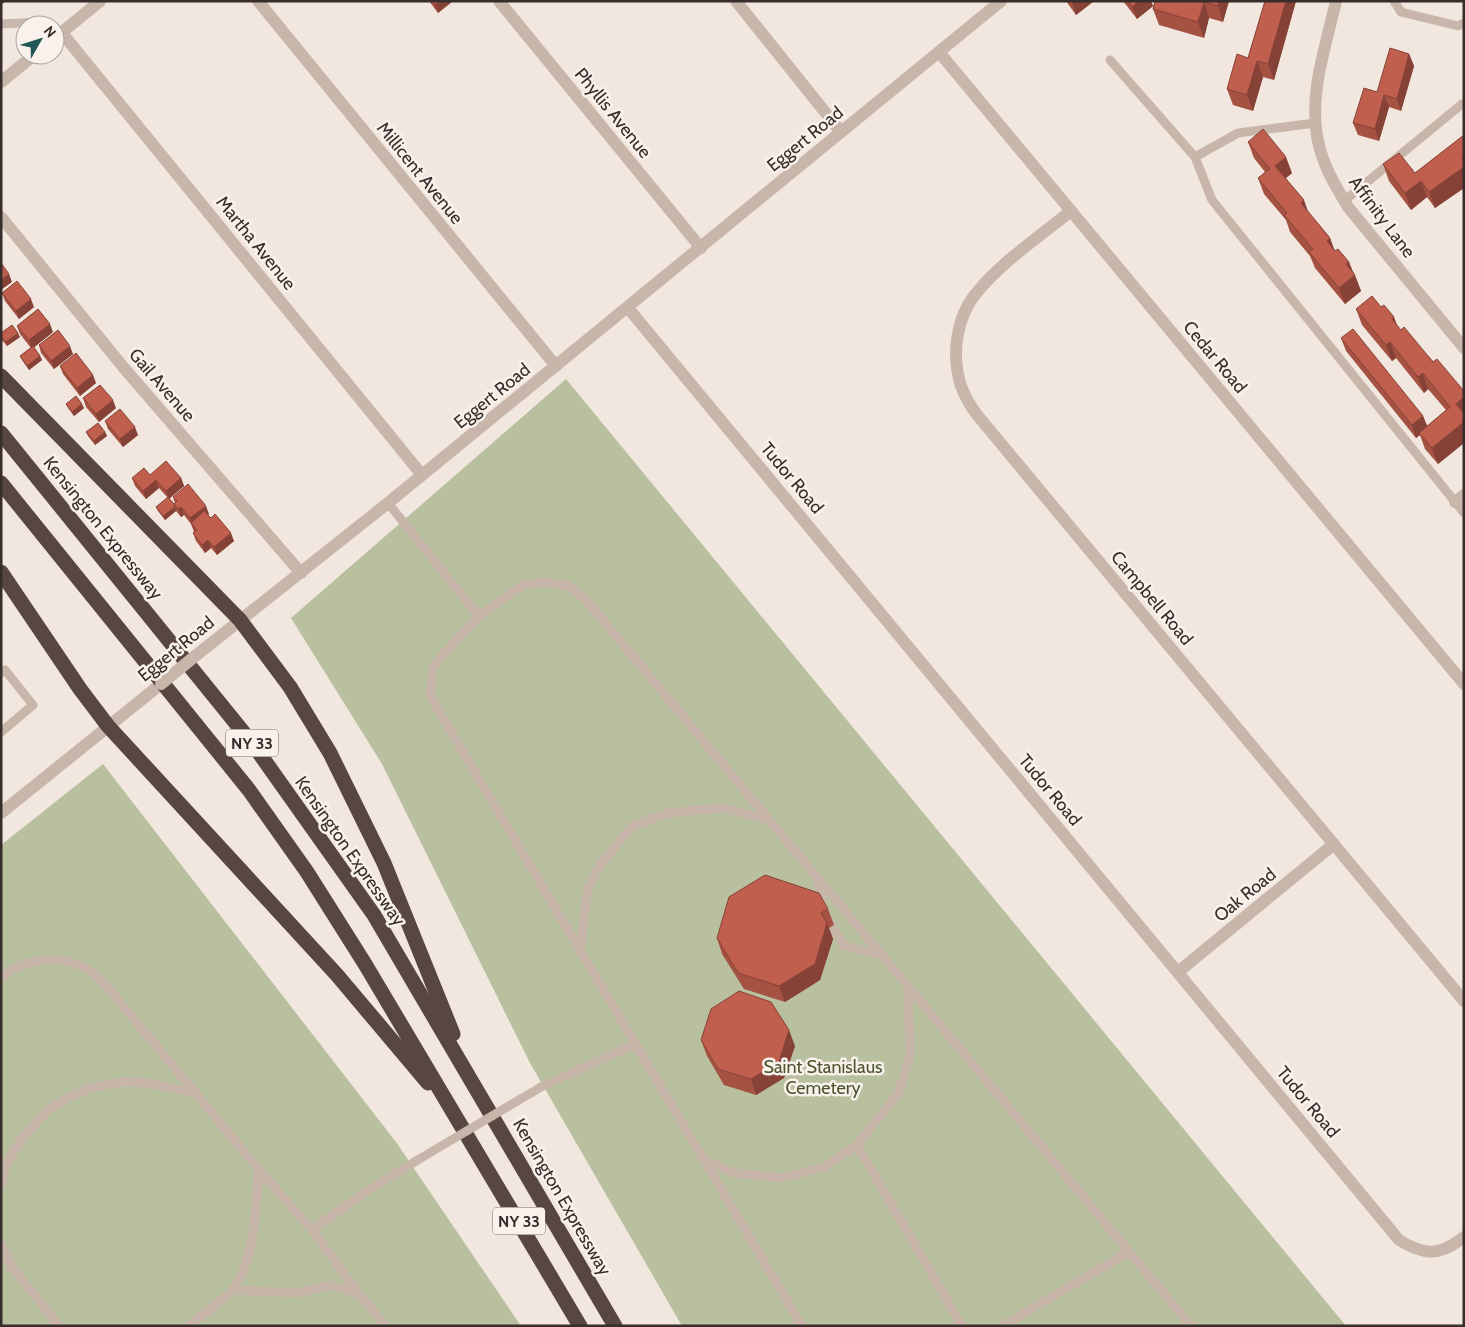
<svg xmlns="http://www.w3.org/2000/svg" width="1465" height="1327" font-family="Cabin,sans-serif">
	<style>
		.green { fill: #b8c09f }
		.lines { fill: none; stroke-linecap: round; stroke-linejoin: round }
		.service { stroke: #c9b6ab; stroke-width: 9 }
		.minor { stroke: #c9b6ab; stroke-width: 12 }
		.tertiary { stroke: #c9b6ab; stroke-width: 12 }
		.motorway { stroke: #584641; stroke-width: 15 }
		.service-bridge { stroke: #c9b6ab; stroke-width: 9 }
		.tertiary-bridge { stroke: #c9b6ab; stroke-width: 12 }
		.wall { fill: #a55243 }
		.shaded-wall { fill: #864237 }
		.building { fill: #c05f4e; stroke: #864237 }
		.labels { text-anchor: middle; dominant-baseline: central; stroke-width: 5; stroke-linejoin: round; paint-order: stroke }
		.shield { fill: #f9f1eb; stroke: #716864; stroke-width: 1 }
		.shield-label { font-size: 16px; font-weight: bold; fill: #372d2a }
		.street-label { font-size: 18px; fill: #372d2a; stroke: #f9f1eb }
		.park-label { font-size: 18px; fill: #4a552f; stroke: #f9f1eb }
	</style>
	<rect width="100%" height="100%" fill="#f2e7df"/>
	<g class="green">
		<polygon points="566,379 1346,1326 682,1326 530,1063 382,764 291,618"/>
		<polygon points="103,764 396,1142 521,1326 1,1326 1,845"/>
	</g>
	<g class="lines">
		<g class="service">
			<polyline points="1394,1 1401,12 1458,26 1464,23"/>
			<polyline points="1,24 39,22 45,25"/>
			<polyline points="1110,60 1195,157 1238,133 1315,123"/>
			<polyline points="1195,157 1212,200 1464,513"/>
			<polyline points="1344,201 1462,104"/>
			<polyline points="388,503 479,616"/>
			<polyline points="1,673 5,670 33,705 1,732"/>
			<polyline points="818,880 824,912 843,945 883,956"/>
			<polyline points="580,950 588,888 600,865 631,827 668,813 722,808 770,820"/>
			<path d="M1,978C27,955 67,954 94,974C101,979 107,987 113,994L259,1170L312,1230L359,1294L386,1326"/>
			<polyline points="541,1087 635,1044"/>
			<polyline points="857,1145 962,1326"/>
			<polyline points="704,1160 735,1173 782,1178 824,1167 857,1145 898,1094 910,1056 908,986"/>
			<polyline points="1,1185 7,1162 23,1137 49,1109 69,1097 93,1087 122,1082 147,1083 195,1093"/>
			<polyline points="312,1230 367,1191 416,1161"/>
			<polyline points="1,1244 11,1265 59,1326"/>
			<polyline points="232,1290 299,1293 331,1285 359,1294"/>
			<path d="M189,1326C199,1317 226,1299 233,1289C256,1256 255,1209 259,1170"/>
			<polyline points="802,1326 430,696 433,668 440,658 479,616 523,585 546,582 570,586 588,602 1191,1326"/>
			<polyline points="1002,1326 1129,1252"/>
		</g>
		<g class="minor">
			<polyline points="258,1 556,366"/>
			<polyline points="499,1 701,248"/>
			<polyline points="736,1 841,132"/>
			<path d="M1336,1C1326,46 1308,95 1318,141C1323,166 1336,187 1348,207L1464,348"/>
			<polyline points="62,33 422,475"/>
			<polyline points="55,38 100,1"/>
			<polyline points="939,52 1464,684"/>
			<polyline points="1,82 34,55"/>
			<path d="M1071,211C1040,236 1003,261 978,291C956,316 951,355 961,386C965,397 971,407 978,416L1464,1001"/>
			<polyline points="1,217 124,368 301,573"/>
			<path d="M628,308L1399,1240C1425,1256 1440,1256 1464,1237"/>
			<polyline points="1455,502 1464,495"/>
			<polyline points="1178,972 1334,844"/>
		</g>
		<g class="tertiary">
			<polyline points="194,657 388,503 1001,1"/>
			<polyline points="1,813 161,684"/>
		</g>
		<g class="motorway">
			<polyline points="1,376 240,620 290,687 330,753 384,863 453,1034"/>
			<polyline points="1,433 252,743 374,915 615,1326"/>
			<polyline points="1,483 249,790 307,872 365,964 580,1326"/>
			<polyline points="1,572 80,689 108,726 337,975 428,1083"/>
		</g>
		<polyline class="service-bridge" points="416,1161 541,1087"/>
		<polyline class="tertiary-bridge" points="161,684 194,657"/>
	</g>
	<g class="wall">
		<polygon points="429,1 452,1 438,13"/>
		<polygon points="1066,1 1094,1 1076,15"/>
		<polygon points="1123,1 1151,1 1153,6 1137,19"/>
		<polygon points="1155,1 1229,1 1223,22 1209,18 1204,38 1159,25 1153,9"/>
		<polygon points="1265,1 1296,1 1274,80 1263,77 1253,111 1233,105 1227,89 1248,58"/>
		<polygon points="1409,54 1414,66 1401,111 1389,107 1379,141 1358,135 1353,123 1377,92"/>
		<polygon points="1464,135 1464,188 1435,208 1427,197 1411,210 1389,181 1383,164 1415,173"/>
		<polygon points="1248,142 1292,173 1286,178 1308,212 1330,238 1334,250 1349,262 1361,291 1345,304 1315,268 1310,256 1290,232 1286,220 1264,194 1258,178 1265,172 1254,158"/>
		<polygon points="2,293 34,307 19,319 5,301"/>
		<polygon points="1356,309 1398,327 1464,391 1464,443 1438,464 1425,449 1420,435 1416,438 1346,351 1341,338 1423,416 1427,426 1446,410 1428,389 1424,393 1396,358 1392,361 1362,325"/>
		<polygon points="17,326 53,332 34,347 40,356 42,360 29,370 22,360 20,356 31,348 20,334"/>
		<polygon points="1,333 20,337 7,346 1,339"/>
		<polygon points="39,345 73,354 54,369 41,353"/>
		<polygon points="60,366 96,383 80,396 63,374"/>
		<polygon points="83,398 116,408 99,422 86,407"/>
		<polygon points="66,404 84,408 74,416 68,408"/>
		<polygon points="105,421 138,435 123,447 108,429"/>
		<polygon points="86,432 105,432 107,436 95,445 88,436"/>
		<polygon points="150,475 181,478 184,486 169,499 174,504 175,503 173,497 209,514 208,515 234,541 217,555 211,548 205,553 196,541 193,533 194,532 191,524 184,515 181,517 176,511 165,520 158,511 156,507 168,498 159,488 146,499 135,486 132,478"/>
		<polygon points="828,909 834,925 829,928 833,939 820,980 785,1002 744,989 722,954 717,938"/>
		<polygon points="701,1040 795,1046 784,1078 756,1095 724,1085 707,1056"/>
	</g>
	<g class="shaded-wall">
		<polygon points="1,1 6,1 1,5"/>
		<polygon points="440,1 452,2 438,13 435,5"/>
		<polygon points="1074,1 1094,1 1076,15 1072,3"/>
		<polygon points="1139,1 1151,1 1153,6 1137,19 1132,7"/>
		<polygon points="1219,1 1229,1 1223,22 1218,6"/>
		<polygon points="1286,1 1296,1 1274,80 1268,64"/>
		<polygon points="1204,2 1209,18 1204,38 1198,22"/>
		<polygon points="1409,54 1414,66 1401,111 1397,99"/>
		<polygon points="1257,61 1263,77 1253,111 1247,95"/>
		<polygon points="1384,95 1389,107 1379,141 1375,129"/>
		<polygon points="1286,157 1292,173 1281,182 1275,166"/>
		<polygon points="1464,167 1464,188 1435,208 1429,192"/>
		<polygon points="1421,181 1427,197 1411,210 1405,193"/>
		<polygon points="1304,200 1310,217 1301,203"/>
		<polygon points="1330,238 1336,254 1327,241"/>
		<polygon points="1349,262 1354,276 1355,275 1361,291 1345,304 1339,288 1346,264"/>
		<polygon points="9,274 12,282 1,290 1,280"/>
		<polygon points="31,299 34,307 19,319 16,311"/>
		<polygon points="1394,317 1400,333 1392,319"/>
		<polygon points="50,324 53,332 32,349 29,340"/>
		<polygon points="18,333 20,337 7,346 6,342"/>
		<polygon points="1390,342 1396,358 1392,361 1386,345"/>
		<polygon points="70,346 73,354 54,369 51,361"/>
		<polygon points="40,356 42,360 29,370 27,366"/>
		<polygon points="1423,373 1428,389 1424,393 1418,377"/>
		<polygon points="93,375 96,383 80,396 77,388"/>
		<polygon points="1464,397 1464,418 1456,404"/>
		<polygon points="113,400 116,408 99,422 96,414"/>
		<polygon points="82,404 84,408 74,416 72,412"/>
		<polygon points="1423,416 1428,428 1419,433 1420,435 1416,438 1412,425"/>
		<polygon points="1464,422 1464,443 1438,464 1432,448"/>
		<polygon points="135,427 138,435 123,447 120,439"/>
		<polygon points="105,432 107,436 95,445 94,441"/>
		<polygon points="181,478 184,486 169,499 166,491"/>
		<polygon points="156,480 159,488 146,499 143,491"/>
		<polygon points="206,506 209,514 193,527 190,518"/>
		<polygon points="175,507 176,511 165,520 163,516"/>
		<polygon points="181,507 184,515 181,517 178,509"/>
		<polygon points="231,533 234,541 217,555 214,547"/>
		<polygon points="208,540 211,548 205,553 202,545"/>
		<polygon points="827,923 833,939 820,980 785,1002 779,986"/>
		<polygon points="789,1030 795,1046 784,1078 756,1095 751,1079"/>
	</g>
	<g class="building">
		<polygon points="433,1 440,1 435,5"/>
		<polygon points="1128,1 1139,1 1132,7"/>
		<polygon points="1155,1 1219,1 1218,6 1204,2 1198,22 1153,9"/>
		<polygon points="1265,1 1286,1 1268,64 1257,61 1247,95 1227,89 1237,54 1248,58"/>
		<polygon points="1390,48 1409,54 1397,99 1384,95 1375,129 1353,123 1364,88 1377,92"/>
		<polygon points="1263,129 1286,157 1275,166 1304,200 1301,203 1330,238 1327,241 1335,251 1338,249 1349,262 1346,264 1355,275 1339,288 1309,252 1313,249 1284,215 1287,213 1258,178 1270,169 1248,142"/>
		<polygon points="1464,135 1464,157 1462,158 1464,161 1464,167 1429,192 1421,181 1405,193 1383,164 1399,153 1415,173"/>
		<polygon points="1,263 9,274 1,280"/>
		<polygon points="17,281 31,299 16,311 2,293"/>
		<polygon points="1372,296 1381,307 1384,305 1394,317 1392,319 1401,330 1404,327 1433,362 1437,359 1464,391 1464,397 1456,404 1464,413 1464,422 1432,448 1419,433 1450,407 1423,373 1418,377 1390,342 1386,345 1356,309"/>
		<polygon points="38,309 50,324 29,340 17,326"/>
		<polygon points="12,325 18,333 6,342 1,336 1,333"/>
		<polygon points="1353,329 1423,416 1412,425 1341,338"/>
		<polygon points="58,330 70,346 51,361 39,345"/>
		<polygon points="33,346 40,356 27,366 20,356"/>
		<polygon points="76,353 93,375 77,388 60,366"/>
		<polygon points="100,385 113,400 96,414 83,398"/>
		<polygon points="76,396 82,404 72,412 66,404"/>
		<polygon points="120,409 135,427 120,439 105,421"/>
		<polygon points="98,423 105,432 94,441 86,432"/>
		<polygon points="166,461 181,478 166,491 156,480 143,491 132,478 144,468 150,475"/>
		<polygon points="188,484 206,506 190,518 181,507 178,509 174,504 177,501 173,497"/>
		<polygon points="168,497 174,504 175,507 163,516 156,507"/>
		<polygon points="204,511 211,518 215,514 231,533 214,547 208,540 202,545 193,533 197,530 191,523"/>
		<polygon points="765,875 819,893 828,909 821,913 827,923 815,964 779,986 738,973 717,938 729,897"/>
		<polygon points="739,991 771,1002 789,1030 779,1062 751,1079 718,1069 701,1040 711,1009"/>
	</g>
	<g class="labels">
		<g class="shield">
			<rect x="226" y="729.5" width="52" height="27" rx="4"/>
			<rect x="493" y="1207.5" width="52" height="27" rx="4"/>
		</g>
		<g class="shield-label">
			<text x="252" y="743">NY 33</text>
			<text x="519" y="1221">NY 33</text>
		</g>
		<g class="street-label">
			<text transform="translate(613 113) rotate(51)">Phyllis Avenue</text>
			<text transform="translate(805 139) rotate(-39)">Eggert Road</text>
			<text transform="translate(420 173) rotate(51)">Millicent Avenue</text>
			<text transform="translate(1382 217) rotate(53)">Affinity Lane</text>
			<text transform="translate(256 243) rotate(51)">Martha Avenue</text>
			<text transform="translate(1215 357) rotate(50)">Cedar Road</text>
			<text transform="translate(162 385) rotate(49)">Gail Avenue</text>
			<text transform="translate(492 396) rotate(-39)">Eggert Road</text>
			<text transform="translate(792 478) rotate(50)">Tudor Road</text>
			<text transform="translate(103 528) rotate(51)">Kensington Expressway</text>
			<text transform="translate(1152 598) rotate(50)">Campbell Road</text>
			<text transform="translate(176 649) rotate(-39)">Eggert Road</text>
			<text transform="translate(1050 790) rotate(50)">Tudor Road</text>
			<text transform="translate(350 851) rotate(55)">Kensington Expressway</text>
			<text transform="translate(1245 895) rotate(-39)">Oak Road</text>
			<text transform="translate(1308 1102) rotate(50)">Tudor Road</text>
			<text transform="translate(562 1197) rotate(60)">Kensington Expressway</text>
		</g>
		<g class="park-label">
			<text x="823" y="1067">Saint Stanislaus<tspan x="823" dy="21">Cemetery</tspan></text>
		</g>
	</g>
	<rect width="1465" height="1327" fill="none" stroke="#372d2a" stroke-width="5"/>
	<g transform="translate(40 40) rotate(51)"><circle r="24" fill="#f9f1eb" stroke="#aba39e"/>
	<path d="M0-4L9 19L0 12L-9 19Z" fill="#215756"/>
	<text y="-8" font-size="14" font-weight="bold" text-anchor="middle" fill="#372d2a">N</text>
	</g>
</svg>
